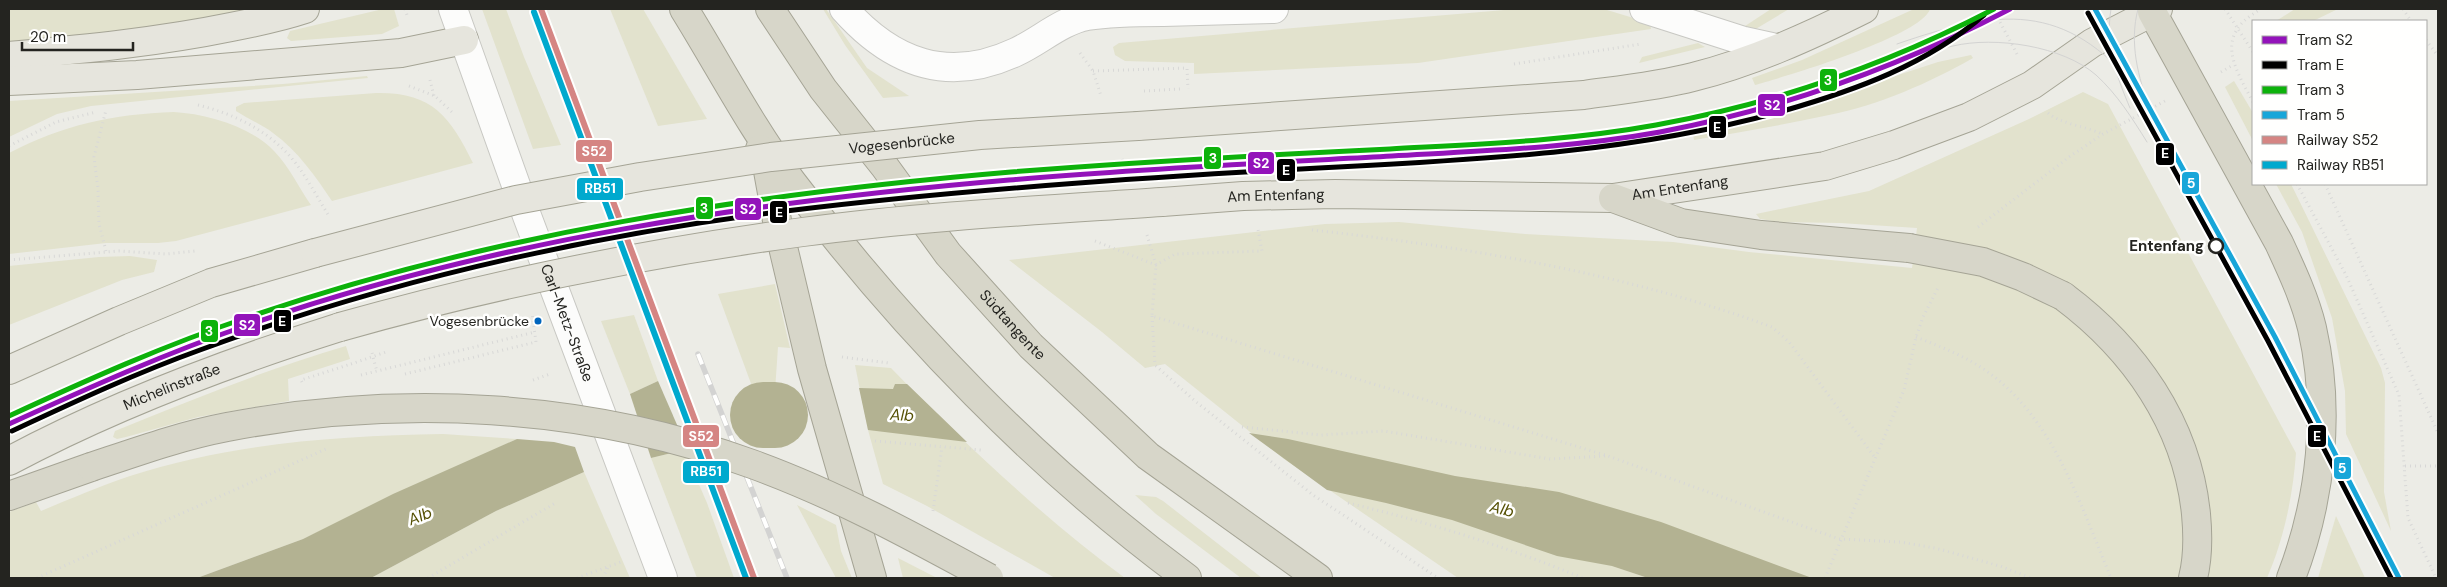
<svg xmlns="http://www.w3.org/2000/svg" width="2447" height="587" font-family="'DM Sans',sans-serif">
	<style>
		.green { fill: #e2e2cd }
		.water { fill: #b3b292 }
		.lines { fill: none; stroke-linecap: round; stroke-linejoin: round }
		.river { stroke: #b3b292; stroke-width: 66 }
		.minor-casing { stroke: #c8c8c3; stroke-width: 30 }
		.major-casing { stroke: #a5a495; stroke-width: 30 }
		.highway-casing { stroke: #a5a495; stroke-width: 30 }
		.path { stroke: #d8d8d7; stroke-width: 3; stroke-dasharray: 1 4; stroke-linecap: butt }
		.minor { stroke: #fcfcfb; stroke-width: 28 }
		.major { stroke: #e6e5dd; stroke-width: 28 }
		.highway { stroke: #d7d6c9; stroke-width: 28 }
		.tram { stroke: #d3d3d2; stroke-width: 1 }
		.rail-casing { stroke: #d3d3d2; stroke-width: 5.5 }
		.rail { stroke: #fffffe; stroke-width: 4; stroke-dasharray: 11; stroke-linecap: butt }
		.major-bridge-casing { stroke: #a5a495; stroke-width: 30; stroke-linecap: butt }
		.highway-bridge-casing { stroke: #a5a495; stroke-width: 30; stroke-linecap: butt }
		.path-bridge { stroke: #d8d8d7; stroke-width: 3; stroke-dasharray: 1 4; stroke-linecap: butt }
		.major-bridge { stroke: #e6e5dd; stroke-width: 28 }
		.highway-bridge { stroke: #d7d6c9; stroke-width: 28 }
		.rail-1-casing { stroke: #fffffe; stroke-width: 10 }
		.rail-2-casing { stroke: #fffffe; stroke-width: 10 }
		.rail-1 { stroke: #d58583; stroke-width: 6 }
		.rail-2 { stroke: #00a9ce; stroke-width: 6 }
		.tram-1-casing { stroke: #fffffe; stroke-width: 9 }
		.tram-2-casing { stroke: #fffffe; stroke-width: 9 }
		.tram-3-casing { stroke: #fffffe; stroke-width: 9 }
		.tram-4-casing { stroke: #fffffe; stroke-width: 9 }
		.tram-1 { stroke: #9313ba; stroke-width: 5 }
		.tram-2 { stroke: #000; stroke-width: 5 }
		.tram-3 { stroke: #0db20b; stroke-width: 5 }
		.tram-4 { stroke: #18a6d9; stroke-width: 5 }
		.stop-dot { fill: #fffffe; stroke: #242420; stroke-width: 2.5 }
		.bus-dot { fill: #0065bd; stroke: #fffffe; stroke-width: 2 }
		.labels { text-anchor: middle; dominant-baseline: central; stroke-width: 5; stroke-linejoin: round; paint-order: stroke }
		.bus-label { font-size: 14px; fill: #242420; stroke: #fffffe; text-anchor: end }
		.street-label { font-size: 15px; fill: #242420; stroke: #fffffe }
		.stop-label { font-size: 15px; font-weight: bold; fill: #242420; stroke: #fffffe; text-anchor: end }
		.water-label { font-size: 16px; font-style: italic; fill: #555003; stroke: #fffffe }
		.line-badge { stroke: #fffffe; stroke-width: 2 }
		.badge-label { font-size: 14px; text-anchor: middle; font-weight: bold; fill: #fff }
	</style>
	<rect width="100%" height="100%" fill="#ecece6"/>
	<g class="green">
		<polygon points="9,9 247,9 201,20 106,35 9,42"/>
		<polygon points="383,9 394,9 399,26 382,34 291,41 287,38 290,31"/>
		<polygon points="482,9 506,9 524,57 561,145 533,149"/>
		<polygon points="610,9 643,9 707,119 658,126"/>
		<polygon points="823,9 826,9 867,68 909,96 883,98 845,45"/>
		<polygon points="1516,9 1607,10 1650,23 1651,29 1418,63 1194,74 1194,63 1125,61 1115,55 1113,47 1119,43"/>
		<polygon points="1771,9 1789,9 1749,33 1742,28"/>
		<path d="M1914,9H1930C1922,36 1784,77 1755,85L1752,78L1802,60Z"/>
		<polygon points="2295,9 2338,9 2313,21 2276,21"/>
		<polygon points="1698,43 1705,47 1639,63 1642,57"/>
		<path d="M1971,55L1973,58C1929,83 1879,105 1829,115C1784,125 1739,132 1694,140L1693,134L1788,111L1938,62Z"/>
		<polygon points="367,76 368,78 91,106 57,114 9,137 9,101 283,84"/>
		<polygon points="2234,81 2253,113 2253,141 2225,87"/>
		<path d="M2083,92L2108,104L2296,453C2293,495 2284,539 2267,578H1458L1284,459L1165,364L1145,368L1102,332L1009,260L1325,224L1399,222L1525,234L1673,242L1749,252L1912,268L1917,228L1840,223L1780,222L1760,219L1756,214L1869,191L2029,119Z"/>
		<path d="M376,93C432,92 450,116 473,163L332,201C315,176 298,151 273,133C261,124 248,119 236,111V107L244,103Z"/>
		<path d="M174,112C207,114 250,126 274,151C289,166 299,188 311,205L176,241L158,243H106L9,254V153C63,125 113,114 174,112Z"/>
		<polygon points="2276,184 2291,184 2381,368 2385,383 2384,492 2391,531 2346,434 2345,391 2332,318 2302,232"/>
		<polygon points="130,256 157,260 154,272 122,280 9,325 9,266 99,257"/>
		<polygon points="775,284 790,348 778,347 775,391 753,389 718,294"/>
		<polygon points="634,315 658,381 630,394 601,321"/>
		<path d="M346,346L350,359L288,379L289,401L198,417L126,437L117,439L113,437L115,431C191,400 267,369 346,346Z"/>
		<path d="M855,365L891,368C964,443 1041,516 1125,578H1055L927,506L883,484L868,430Z"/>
		<path d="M443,434L517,439L303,539L197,578H9V512L36,502L41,511C70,499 100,486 130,476C232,443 336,436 443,434Z"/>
		<polygon points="684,450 707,503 734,578 697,578 651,458"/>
		<polygon points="584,472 630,578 371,578 496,511"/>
		<polygon points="1135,495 1156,497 1163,501 1262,578 1241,578 1156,514"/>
		<polygon points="797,505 836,525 841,551 852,578 836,578"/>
		<polygon points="2336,516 2365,578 2318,578"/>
		<polygon points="898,558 937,578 903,578"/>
	</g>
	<g class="water">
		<polygon points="658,381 678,427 684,450 651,458 630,394"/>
		<polygon points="895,384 907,384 967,442 868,430 859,388 893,389"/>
		<polygon points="1249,433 1288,439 1455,476 1559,492 1661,522 1812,578 1648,578 1612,566 1557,556 1452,520 1386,503 1327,490"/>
		<polygon points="517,439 554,442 575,447 584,472 496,511 371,578 197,578 303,539 393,494"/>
	</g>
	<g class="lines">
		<polyline class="river" points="763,415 775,415"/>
		<defs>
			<g id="minor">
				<path id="s1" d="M453,9L527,216L663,578"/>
				<path d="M844,9C892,63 948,84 1016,52C1040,41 1061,21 1087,16C1112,12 1138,12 1163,12C1200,11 1237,10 1274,9"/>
				<polyline points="1644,9 1744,41 1776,48"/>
			</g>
			<g id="major">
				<path d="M9,56C83,49 158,42 231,27C257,22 281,17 305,9"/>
				<polyline points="9,81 137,75 401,53 464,40"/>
				<path d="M1138,126L1584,95C1620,90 1658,86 1693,77C1753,62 1810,36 1864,9"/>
				<path id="s2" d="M1162,202L1243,196L1335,194L1613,198L1825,166L1894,145L1969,117L2032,85L2092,43L2158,9"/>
				<polyline points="9,370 119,321 211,283 315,253"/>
				<path id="s3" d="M9,461C114,405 226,363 340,327"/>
			</g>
			<g id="highway">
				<path d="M684,9C720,67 751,127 792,182C904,330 1038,468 1187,578"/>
				<path id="s4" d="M770,9L823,89L885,167L948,254L1031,346L1148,456L1318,578"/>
				<path d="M2152,12L2279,243C2292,271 2305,299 2312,328C2331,411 2321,500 2291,578"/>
				<polyline points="760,149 768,171 778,226 812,369 872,578"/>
				<polyline points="1613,198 1681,223 1761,235 1909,248"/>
				<path d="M2063,296C2134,349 2187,424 2196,514C2198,535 2198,558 2193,578"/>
				<polyline points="9,496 91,467"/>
			</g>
		</defs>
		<use href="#minor" class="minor-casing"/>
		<use href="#major" class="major-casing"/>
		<use href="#highway" class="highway-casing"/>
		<g class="path">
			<polyline points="405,9 408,18"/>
			<polyline points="1993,9 2017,54"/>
			<polyline points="2225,9 2253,52"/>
			<polyline points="2403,9 2411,21"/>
			<polyline points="2426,40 2438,56"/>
			<polyline points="1080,53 1093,71 1101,96"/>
			<polyline points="1514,64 1641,44"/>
			<polyline points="1093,71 1187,68 1188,89"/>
			<polyline points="2221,72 2233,65"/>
			<polyline points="430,80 434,96"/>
			<polyline points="409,86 435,96 454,114"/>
			<path d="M2253,102C2233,65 2214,35 2261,9"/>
			<path d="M198,105C230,113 259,126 283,149C302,167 315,194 329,216"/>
			<path d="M2048,113C2061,124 2085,126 2102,134"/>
			<polyline points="9,146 56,122 96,112"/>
			<polyline points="1122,159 1126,172"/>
			<polyline points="2297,184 2346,275 2399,395 2408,518 2436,578"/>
			<polyline points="2325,184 2438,433"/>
			<polyline points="1978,227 2069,157 2103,134 2165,101"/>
			<path d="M1312,230C1467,247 1625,273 1772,327L1789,342L1876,459"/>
			<polyline points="1147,235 1156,265 1152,316 1608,456 1839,539 1901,542 1935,548 2000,566 2031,578"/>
			<polyline points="1095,241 1156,265 1175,254 1262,251 1258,229"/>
			<polyline points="106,251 99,224 98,189 94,157 106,110"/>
			<polyline points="9,260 119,251 166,254 195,251"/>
			<polyline points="1152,316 1155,365 1195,401 1313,495 1438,578"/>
			<path d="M1916,337C1944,348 1973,359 1997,379C2057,428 2082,509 2111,578"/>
			<polyline points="372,353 377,372"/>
			<polyline points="842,357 889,363"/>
			<polyline points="361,375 535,332"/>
			<polyline points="533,380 550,374"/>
			<polyline points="302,382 301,380 351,364"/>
			<polyline points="1242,427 1321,435 1384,431 1550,459 1606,456"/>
			<polyline points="875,441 981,450"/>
			<polyline points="2405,466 2438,466"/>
			<path d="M1348,503C1428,522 1507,547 1583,578"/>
			<polyline points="933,511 942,447"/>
			<polyline points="37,578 326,449 325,447"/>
			<polyline points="428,578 557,502"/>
			<polyline points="577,578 621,562"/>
			<polyline points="603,578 608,567"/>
			<polyline points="1825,578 1904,390 1916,337 1923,317 1939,286"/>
		</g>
		<use href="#minor" class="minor"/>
		<use href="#major" class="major"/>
		<use href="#highway" class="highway"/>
		<g class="tram">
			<path d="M2111,9C2105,45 2116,75 2130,108"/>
			<path d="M2138,9C2129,43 2138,77 2150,109"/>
			<path d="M1897,44C1998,9 2065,0 2138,90"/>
			<path d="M1888,67C1909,60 1931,50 1953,46C1995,36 2063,46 2096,75C2117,94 2132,118 2147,142"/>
		</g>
		<defs>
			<polyline id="rail" points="698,354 787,578"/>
		</defs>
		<use href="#rail" class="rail-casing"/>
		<use href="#rail" class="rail"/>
		<defs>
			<g id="major-bridge">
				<path id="s5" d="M315,253L516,200L640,177L771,157L980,135L1138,126"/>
				<path d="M340,327C492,284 646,253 803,232C922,216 1043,210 1162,202"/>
			</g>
			<g id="highway-bridge">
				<polyline points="1909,248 1983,262 2023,277 2063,296"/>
				<path d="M91,467C136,452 180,436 227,427C399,394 586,403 752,464C835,494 912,536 989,578"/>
			</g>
		</defs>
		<use href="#major-bridge" class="major-bridge-casing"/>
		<use href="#highway-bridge" class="highway-bridge-casing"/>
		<g class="path-bridge">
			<polyline points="1144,91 1180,89"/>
			<polyline points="351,364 386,352"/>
			<polyline points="405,374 536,342 532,313"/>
		</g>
		<use href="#major-bridge" class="major-bridge"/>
		<use href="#highway-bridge" class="highway-bridge"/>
		<defs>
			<polyline id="rail-1" points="541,9 754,578"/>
			<polyline id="rail-2" points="534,12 746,578"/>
		</defs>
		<use href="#rail-1" class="rail-1-casing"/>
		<use href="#rail-2" class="rail-2-casing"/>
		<use href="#rail-1" class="rail-1"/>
		<use href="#rail-2" class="rail-2"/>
		<defs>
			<path id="tram-1" d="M9,424C88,388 166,353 248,325C493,240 752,202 1009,180C1136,169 1264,163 1392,156C1481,151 1571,148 1660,132C1783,109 1899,67 2010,9"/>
			<g id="tram-2">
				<polyline points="2088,13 2268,341 2391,578"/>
				<path d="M12,431C74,402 136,373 200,350C389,280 586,236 786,211C939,192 1092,181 1245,172C1426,161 1607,160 1783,111C1856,90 1926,65 1984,15"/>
			</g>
			<path id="tram-3" d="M9,416C87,380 165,345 246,318C492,233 752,194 1011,172C1137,162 1263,155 1390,149C1479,144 1568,141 1656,125C1774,104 1888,64 1994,9"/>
			<polyline id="tram-4" points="2095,9 2275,337 2399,578"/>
		</defs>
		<use href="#tram-1" class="tram-1-casing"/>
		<use href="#tram-2" class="tram-2-casing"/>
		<use href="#tram-3" class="tram-3-casing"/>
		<use href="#tram-4" class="tram-4-casing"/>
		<use href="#tram-1" class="tram-1"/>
		<use href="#tram-2" class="tram-2"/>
		<use href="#tram-3" class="tram-3"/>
		<use href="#tram-4" class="tram-4"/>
	</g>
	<circle class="stop-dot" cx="2216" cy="246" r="7"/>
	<circle class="bus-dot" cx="538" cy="321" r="4.5"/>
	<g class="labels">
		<g class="bus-label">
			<text x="529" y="321">Vogesenbrücke</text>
		</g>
		<g class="street-label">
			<text stroke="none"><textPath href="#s5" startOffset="598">Vogesenbrücke</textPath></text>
			<text stroke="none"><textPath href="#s2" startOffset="519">Am Entenfang</textPath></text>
			<text stroke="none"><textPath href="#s2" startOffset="114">Am Entenfang</textPath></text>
			<text stroke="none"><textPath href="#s1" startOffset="334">Carl-Metz-Straße</textPath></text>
			<text stroke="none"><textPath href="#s4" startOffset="399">Südtangente</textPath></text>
			<text stroke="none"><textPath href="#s3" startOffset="179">Michelinstraße</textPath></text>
		</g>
		<g class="stop-label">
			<text x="2204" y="246">Entenfang</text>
		</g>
		<g class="water-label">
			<text transform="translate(902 415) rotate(3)">Alb</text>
			<text transform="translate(1502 509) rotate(15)">Alb</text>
			<text transform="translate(420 516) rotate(-22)">Alb</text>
		</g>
	</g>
	<g class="line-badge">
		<rect x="1819" y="68" width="19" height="24" rx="5" fill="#0db20b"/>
		<rect x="1757" y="93" width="29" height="24" rx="5" fill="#9313ba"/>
		<rect x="1708" y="115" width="19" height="24" rx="5" fill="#000"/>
		<rect x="575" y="139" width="38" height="24" rx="5" fill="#d58583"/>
		<rect x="2155" y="142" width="20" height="24" rx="5" fill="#000"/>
		<rect x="1203" y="146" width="19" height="24" rx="5" fill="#0db20b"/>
		<rect x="1247" y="151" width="28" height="24" rx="5" fill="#9313ba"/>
		<rect x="1276" y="158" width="20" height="24" rx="5" fill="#000"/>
		<rect x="2181" y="171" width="19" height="24" rx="5" fill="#18a6d9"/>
		<rect x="576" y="177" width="48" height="24" rx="5" fill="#00a9ce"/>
		<rect x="695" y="196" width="19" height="24" rx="5" fill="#0db20b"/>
		<rect x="734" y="197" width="28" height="24" rx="5" fill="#9313ba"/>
		<rect x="769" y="200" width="19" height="24" rx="5" fill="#000"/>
		<rect x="273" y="309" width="19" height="24" rx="5" fill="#000"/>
		<rect x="233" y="313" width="28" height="24" rx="5" fill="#9313ba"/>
		<rect x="200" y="319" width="19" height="24" rx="5" fill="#0db20b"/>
		<rect x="2307" y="424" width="20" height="24" rx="5" fill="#000"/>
		<rect x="682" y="424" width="38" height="24" rx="5" fill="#d58583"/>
		<rect x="2333" y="456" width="19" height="24" rx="5" fill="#18a6d9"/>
		<rect x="682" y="460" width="48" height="24" rx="5" fill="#00a9ce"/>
	</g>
	<g class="badge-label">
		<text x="1828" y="85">3</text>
		<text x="1772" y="110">S2</text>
		<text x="1717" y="132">E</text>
		<text x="594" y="156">S52</text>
		<text x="2165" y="158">E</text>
		<text x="1213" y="163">3</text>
		<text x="1261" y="168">S2</text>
		<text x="1286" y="175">E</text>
		<text x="2191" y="188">5</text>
		<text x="600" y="193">RB51</text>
		<text x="704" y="213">3</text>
		<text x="748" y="214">S2</text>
		<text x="779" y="217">E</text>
		<text x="282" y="326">E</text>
		<text x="247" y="330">S2</text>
		<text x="209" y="336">3</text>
		<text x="2317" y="441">E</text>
		<text x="701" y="441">S52</text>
		<text x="2342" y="473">5</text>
		<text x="706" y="476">RB51</text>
	</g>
	<rect width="2447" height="587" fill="none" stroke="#242420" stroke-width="20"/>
	<rect x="2252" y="20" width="175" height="165" fill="#fffffe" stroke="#a7a7a5"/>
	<rect x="2262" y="36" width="25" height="8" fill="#9313ba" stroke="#a7a7a5"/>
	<text x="2297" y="45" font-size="15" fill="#242420">Tram S2</text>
	<rect x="2262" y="61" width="25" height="8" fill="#000000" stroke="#a7a7a5"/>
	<text x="2297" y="70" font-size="15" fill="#242420">Tram E</text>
	<rect x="2262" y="86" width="25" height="8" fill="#0db20b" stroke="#a7a7a5"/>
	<text x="2297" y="95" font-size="15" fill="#242420">Tram 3</text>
	<rect x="2262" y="111" width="25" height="8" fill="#18a6d9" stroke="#a7a7a5"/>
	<text x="2297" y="120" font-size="15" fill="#242420">Tram 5</text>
	<rect x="2262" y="136" width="25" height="8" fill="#d58583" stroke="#a7a7a5"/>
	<text x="2297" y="145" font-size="15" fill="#242420">Railway S52</text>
	<rect x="2262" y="161" width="25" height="8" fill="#00a9ce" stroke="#a7a7a5"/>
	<text x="2297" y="170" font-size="15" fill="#242420">Railway RB51</text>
	<path d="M22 42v8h111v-8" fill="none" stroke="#242420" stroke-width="2.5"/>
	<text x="30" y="42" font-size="15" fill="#242420" stroke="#fffffe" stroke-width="4" paint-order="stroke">20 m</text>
</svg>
